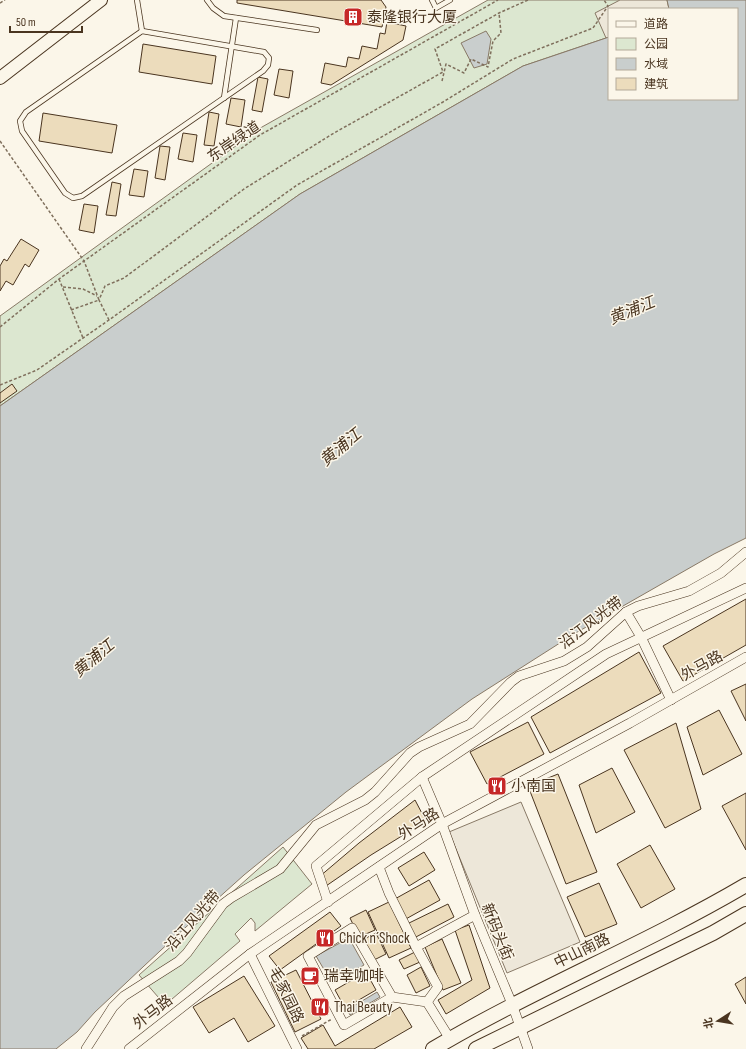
<svg xmlns="http://www.w3.org/2000/svg" width="746" height="1049" font-family="'Sofia Sans Condensed','Noto Sans SC',sans-serif">
	<style>
		.green { fill: #dce7d0; stroke: #887966 }
		.parking { fill: #ede7d9; stroke: #887966 }
		.water { fill: #c9cecd; stroke: #887966 }
		.building { fill: #ecdcbc; stroke: #4a3520 }
		.lines { fill: none; stroke-linecap: round; stroke-linejoin: round }
		.lane-casing { stroke: #4a3520; stroke-width: 6 }
		.street-casing { stroke: #4a3520; stroke-width: 10 }
		.secondary-casing { stroke: #4a3520; stroke-width: 14 }
		.primary-casing { stroke: #4a3520; stroke-width: 16 }
		.path { stroke: #7f6f5c; stroke-width: 1.5; stroke-dasharray: 3 2; stroke-linecap: butt }
		.lane { stroke: #fbf6e9; stroke-width: 4.5 }
		.street { stroke: #fbf6e9; stroke-width: 9 }
		.secondary { stroke: #fbf6e9; stroke-width: 12 }
		.primary { stroke: #fbf6e9; stroke-width: 14 }
		.labels { text-anchor: middle; dominant-baseline: central; stroke-width: 3; stroke-linejoin: round; paint-order: stroke }
		.poi-label { font-size: 15px; fill: #4a3520; stroke: #fbf6e9; text-anchor: start }
		.street-label { font-size: 15px; fill: #4a3520; stroke: #fbf6e9 }
		.water-label { font-size: 16px; font-style: italic; fill: #4a3520; stroke: #fbf6e9 }
	</style>
	<rect width="100%" height="100%" fill="#fbf6e9"/>
	<g class="green">
		<polygon points="488,0 667,0 669,9 609,9 609,37 523,66 300,194 0,406 0,316 262,127"/>
		<polygon points="283,847 312,884 255,931 255,923 251,918 235,934 240,941 165,1005 139,975"/>
	</g>
	<g class="parking">
		<polygon points="620,0 667,0 669,9 609,9 609,37 606,38 595,13"/>
		<polygon points="521,802 580,942 507,973 449,832"/>
	</g>
	<g class="water">
		<polygon points="667,0 746,0 746,538 714,554 574,634 472,699 346,792 244,875 176,936 95,1012 77,1032 56,1049 0,1049 0,406 300,194 523,66 609,37 609,99 737,99 737,9 669,9"/>
		<polygon points="486,31 491,39 487,64 474,68 461,43"/>
		<polygon points="349,938 364,965 332,983 316,956"/>
		<polygon points="377,992 380,997 350,1015 347,1010"/>
	</g>
	<g class="building">
		<polygon points="237,0 381,0 386,7 382,27 237,3"/>
		<polygon points="387,22 406,26 403,40 331,85 321,83 325,63 346,67 348,57 359,59 362,46 377,49 380,33 385,34"/>
		<polygon points="143,44 216,56 212,84 139,72"/>
		<polygon points="279,69 293,71 289,98 274,95"/>
		<polygon points="258,77 268,79 262,112 252,110"/>
		<polygon points="231,98 245,100 241,127 226,124"/>
		<polygon points="209,112 219,114 214,146 204,145"/>
		<polygon points="43,113 117,125 112,153 39,141"/>
		<polygon points="183,133 197,135 193,162 178,159"/>
		<polygon points="160,146 170,147 165,180 155,178"/>
		<polygon points="134,169 148,171 144,197 129,195"/>
		<polygon points="112,182 121,184 116,216 106,215"/>
		<polygon points="84,204 98,206 94,233 79,230"/>
		<polygon points="21,239 39,250 29,267 25,264 13,285 6,281 0,291 0,266 4,259 7,261"/>
		<polygon points="12,384 17,391 0,403 0,393"/>
		<polygon points="746,599 746,645 683,681 663,646"/>
		<polygon points="639,652 661,693 550,753 531,717"/>
		<polygon points="746,684 746,721 731,691"/>
		<polygon points="719,710 742,754 703,775 687,727"/>
		<polygon points="528,722 544,754 487,784 470,752"/>
		<polygon points="676,723 701,809 665,828 624,750"/>
		<polygon points="612,768 635,812 596,833 579,785"/>
		<polygon points="558,774 597,872 566,884 528,786"/>
		<polygon points="746,793 746,850 722,806"/>
		<polygon points="415,800 426,821 371,855 326,886 319,877 359,843"/>
		<polygon points="650,845 675,889 641,908 617,864"/>
		<polygon points="424,852 435,870 409,886 398,868"/>
		<polygon points="429,880 440,900 404,920 393,900"/>
		<polygon points="599,883 617,924 585,937 567,897"/>
		<polygon points="389,902 411,948 389,958 368,912"/>
		<polygon points="448,904 454,917 414,938 407,924"/>
		<polygon points="366,910 375,930 359,937 350,918"/>
		<polygon points="330,912 341,926 280,970 269,956"/>
		<polygon points="469,925 490,988 446,1014 438,1000 472,980 455,930"/>
		<polygon points="376,933 386,954 372,961 362,940"/>
		<polygon points="442,939 461,983 443,990 425,947"/>
		<polygon points="415,952 420,962 404,969 399,960"/>
		<polygon points="421,967 430,986 416,993 407,975"/>
		<polygon points="296,970 321,1019 295,1032 271,982"/>
		<polygon points="366,972 376,990 345,1008 335,990"/>
		<polygon points="244,976 275,1026 248,1042 234,1018 209,1033 193,1007"/>
		<polygon points="746,977 746,1004 735,984"/>
		<polygon points="400,1007 412,1027 374,1049 308,1049 301,1038 323,1025 335,1046"/>
	</g>
	<g class="lines">
		<defs>
			<g id="lane">
				<polyline points="137,0 142,31"/>
				<polyline points="207,0 213,8 224,16 317,30"/>
				<polyline points="432,0 436,8 450,0"/>
				<polygon points="142,31 264,52 269,58 268,65 263,71 82,196 73,198 65,193 22,131 20,121 26,112"/>
				<polyline points="224,98 236,18"/>
			</g>
			<g id="street">
				<polyline points="626,612 641,637 671,700"/>
				<polyline points="422,777 442,824 475,915 512,1004 528,1049"/>
				<polyline points="379,867 389,893 416,947"/>
				<polyline points="328,902 316,866 422,777 606,654 746,588"/>
				<polyline points="250,954 297,1049"/>
				<polyline points="392,997 344,1025 308,956 352,928 392,997 427,1002 450,1039"/>
				<polyline points="427,1002 438,987 416,947 475,915"/>
				<polyline points="86,1049 113,1007 124,996 179,961 187,953 223,904 231,898 280,869 316,825 365,800 375,792 410,753 419,747 470,724 511,682 519,676 564,661 587,647 626,612 638,606 689,591 721,573 746,552"/>
				<polyline points="129,1049 250,954 442,824 630,723 746,657"/>
			</g>
			<polyline id="secondary" points="0,78 101,0"/>
			<g id="primary">
				<path d="M433,1049C534,989 644,945 746,885"/>
				<polyline points="476,1049 713,933 746,914"/>
			</g>
		</defs>
		<use href="#lane" class="lane-casing"/>
		<use href="#street" class="street-casing"/>
		<use href="#secondary" class="secondary-casing"/>
		<use href="#primary" class="primary-casing"/>
		<g class="path">
			<polyline points="0,3 5,0"/>
			<polyline points="442,81 446,64 464,73 471,59 488,67 493,41 501,33 499,13"/>
			<polyline points="0,141 84,261 99,300 71,310"/>
			<polyline points="59,279 83,338"/>
			<polyline points="63,287 83,289 97,296"/>
			<polyline points="109,320 99,300 105,286 124,278 244,189 334,133 443,72 435,49 499,13 528,0"/>
			<polyline points="0,327 59,279 260,135 498,0"/>
			<polyline points="0,385 37,370 109,320 297,185 443,102 513,59 593,28 608,6 604,0"/>
			<polyline points="302,1036 332,1019"/>
		</g>
		<use href="#lane" class="lane"/>
		<use href="#street" class="street"/>
		<use href="#secondary" class="secondary"/>
		<use href="#primary" class="primary"/>
	</g>
	<defs>
		<symbol id="building-square" viewBox="-11 -11 22 22"><rect x="-9" y="-9" width="18" height="18" rx="4" fill="#c62828" stroke="#fbf6e9"/><path d="M-4-6H4V6H1V3H-1V6H-4ZM-2.5-4.3h1.7v1.8h-1.7ZM.8-4.3h1.7v1.8H.8ZM-2.5-1h1.7V.8h-1.7ZM.8-1h1.7V.8H.8Z" fill="#fff"/></symbol>
		<symbol id="restaurant-square" viewBox="-11 -11 22 22"><rect x="-9" y="-9" width="18" height="18" rx="4" fill="#c62828" stroke="#fbf6e9"/><path d="M-5-6h1v4h1v-4h1v4h1v-4h1v5L-1.5 .5V6h-2V.5L-5-1ZM5-6V6H3V1.5H1.5Q1.5-4 5-6Z" fill="#fff"/></symbol>
		<symbol id="cafe-square" viewBox="-11 -11 22 22"><rect x="-9" y="-9" width="18" height="18" rx="4" fill="#c62828" stroke="#fbf6e9"/><path d="M-5.5-4.5H6V0H3Q3 3.5 0 3.5H-2.5Q-5.5 3.5-5.5 0ZM3-3.2v2h1.7v-2ZM-6 4.5H4V6H-6Z" fill="#fff"/></symbol>
	</defs>
	<g fill-rule="evenodd">
		<use href="#building-square" x="342" y="6" width="22" height="22"/>
		<use href="#restaurant-square" x="486" y="775" width="22" height="22"/>
		<use href="#restaurant-square" x="314" y="927" width="22" height="22"/>
		<use href="#cafe-square" x="299" y="965" width="22" height="22"/>
		<use href="#restaurant-square" x="309" y="996" width="22" height="22"/>
	</g>
	<g class="labels">
		<g class="poi-label">
			<text x="367" y="17">泰隆银行大厦</text>
			<text x="511" y="786">小南国</text>
			<text x="339" y="938">Chick n´Shock</text>
			<text x="324" y="976">瑞幸咖啡</text>
			<text x="334" y="1007">Thai Beauty</text>
		</g>
		<g class="street-label">
			<text transform="translate(234 142) rotate(-34)">东岸绿道</text>
			<text transform="translate(591 623) rotate(-37)">沿江风光带</text>
			<text transform="translate(702 666) rotate(-29)">外马路</text>
			<text transform="translate(419 824) rotate(-33)">外马路</text>
			<text transform="translate(193 921) rotate(-49)">沿江风光带</text>
			<text transform="translate(497 932) rotate(68)">新码头街</text>
			<text transform="translate(582 951) rotate(-26)">中山南路</text>
			<text transform="translate(286 995) rotate(64)">毛家园路</text>
			<text transform="translate(153 1012) rotate(-38)">外马路</text>
		</g>
		<g class="water-label">
			<text transform="translate(632 311) rotate(-22)">黄浦江</text>
			<text transform="translate(341 448) rotate(-40)">黄浦江</text>
			<text transform="translate(94 659) rotate(-40)">黄浦江</text>
		</g>
	</g>
	<rect x="608" y="8" width="130" height="92" fill="#fbf6e9" stroke="#b4a999"/>
	<rect x="616" y="21" width="20" height="6" fill="#fbf6e9" stroke="#b4a999"/>
	<text x="644" y="28" font-size="12" fill="#4a3520">道路</text>
	<rect x="616" y="38" width="20" height="12" fill="#dce7d0" stroke="#b4a999"/>
	<text x="644" y="48" font-size="12" fill="#4a3520">公园</text>
	<rect x="616" y="58" width="20" height="12" fill="#c9cecd" stroke="#b4a999"/>
	<text x="644" y="68" font-size="12" fill="#4a3520">水域</text>
	<rect x="616" y="78" width="20" height="12" fill="#ecdcbc" stroke="#b4a999"/>
	<text x="644" y="88" font-size="12" fill="#4a3520">建筑</text>
	<g transform="translate(718 1021) rotate(258)" stroke="#fbf6e9" stroke-width="3" paint-order="stroke">
	<path d="M0-3L7 15L0 10L-7 15Z" fill="#4a3520"/>
	<text y="-6" font-size="11" font-weight="bold" text-anchor="middle" fill="#4a3520">北</text>
	</g>
	<path d="M10 26v6h72v-6" fill="none" stroke="#4a3520" stroke-width="2"/>
	<text x="16" y="26" font-size="12" fill="#4a3520" stroke="#fbf6e9" stroke-width="3" paint-order="stroke">50 m</text>
</svg>
